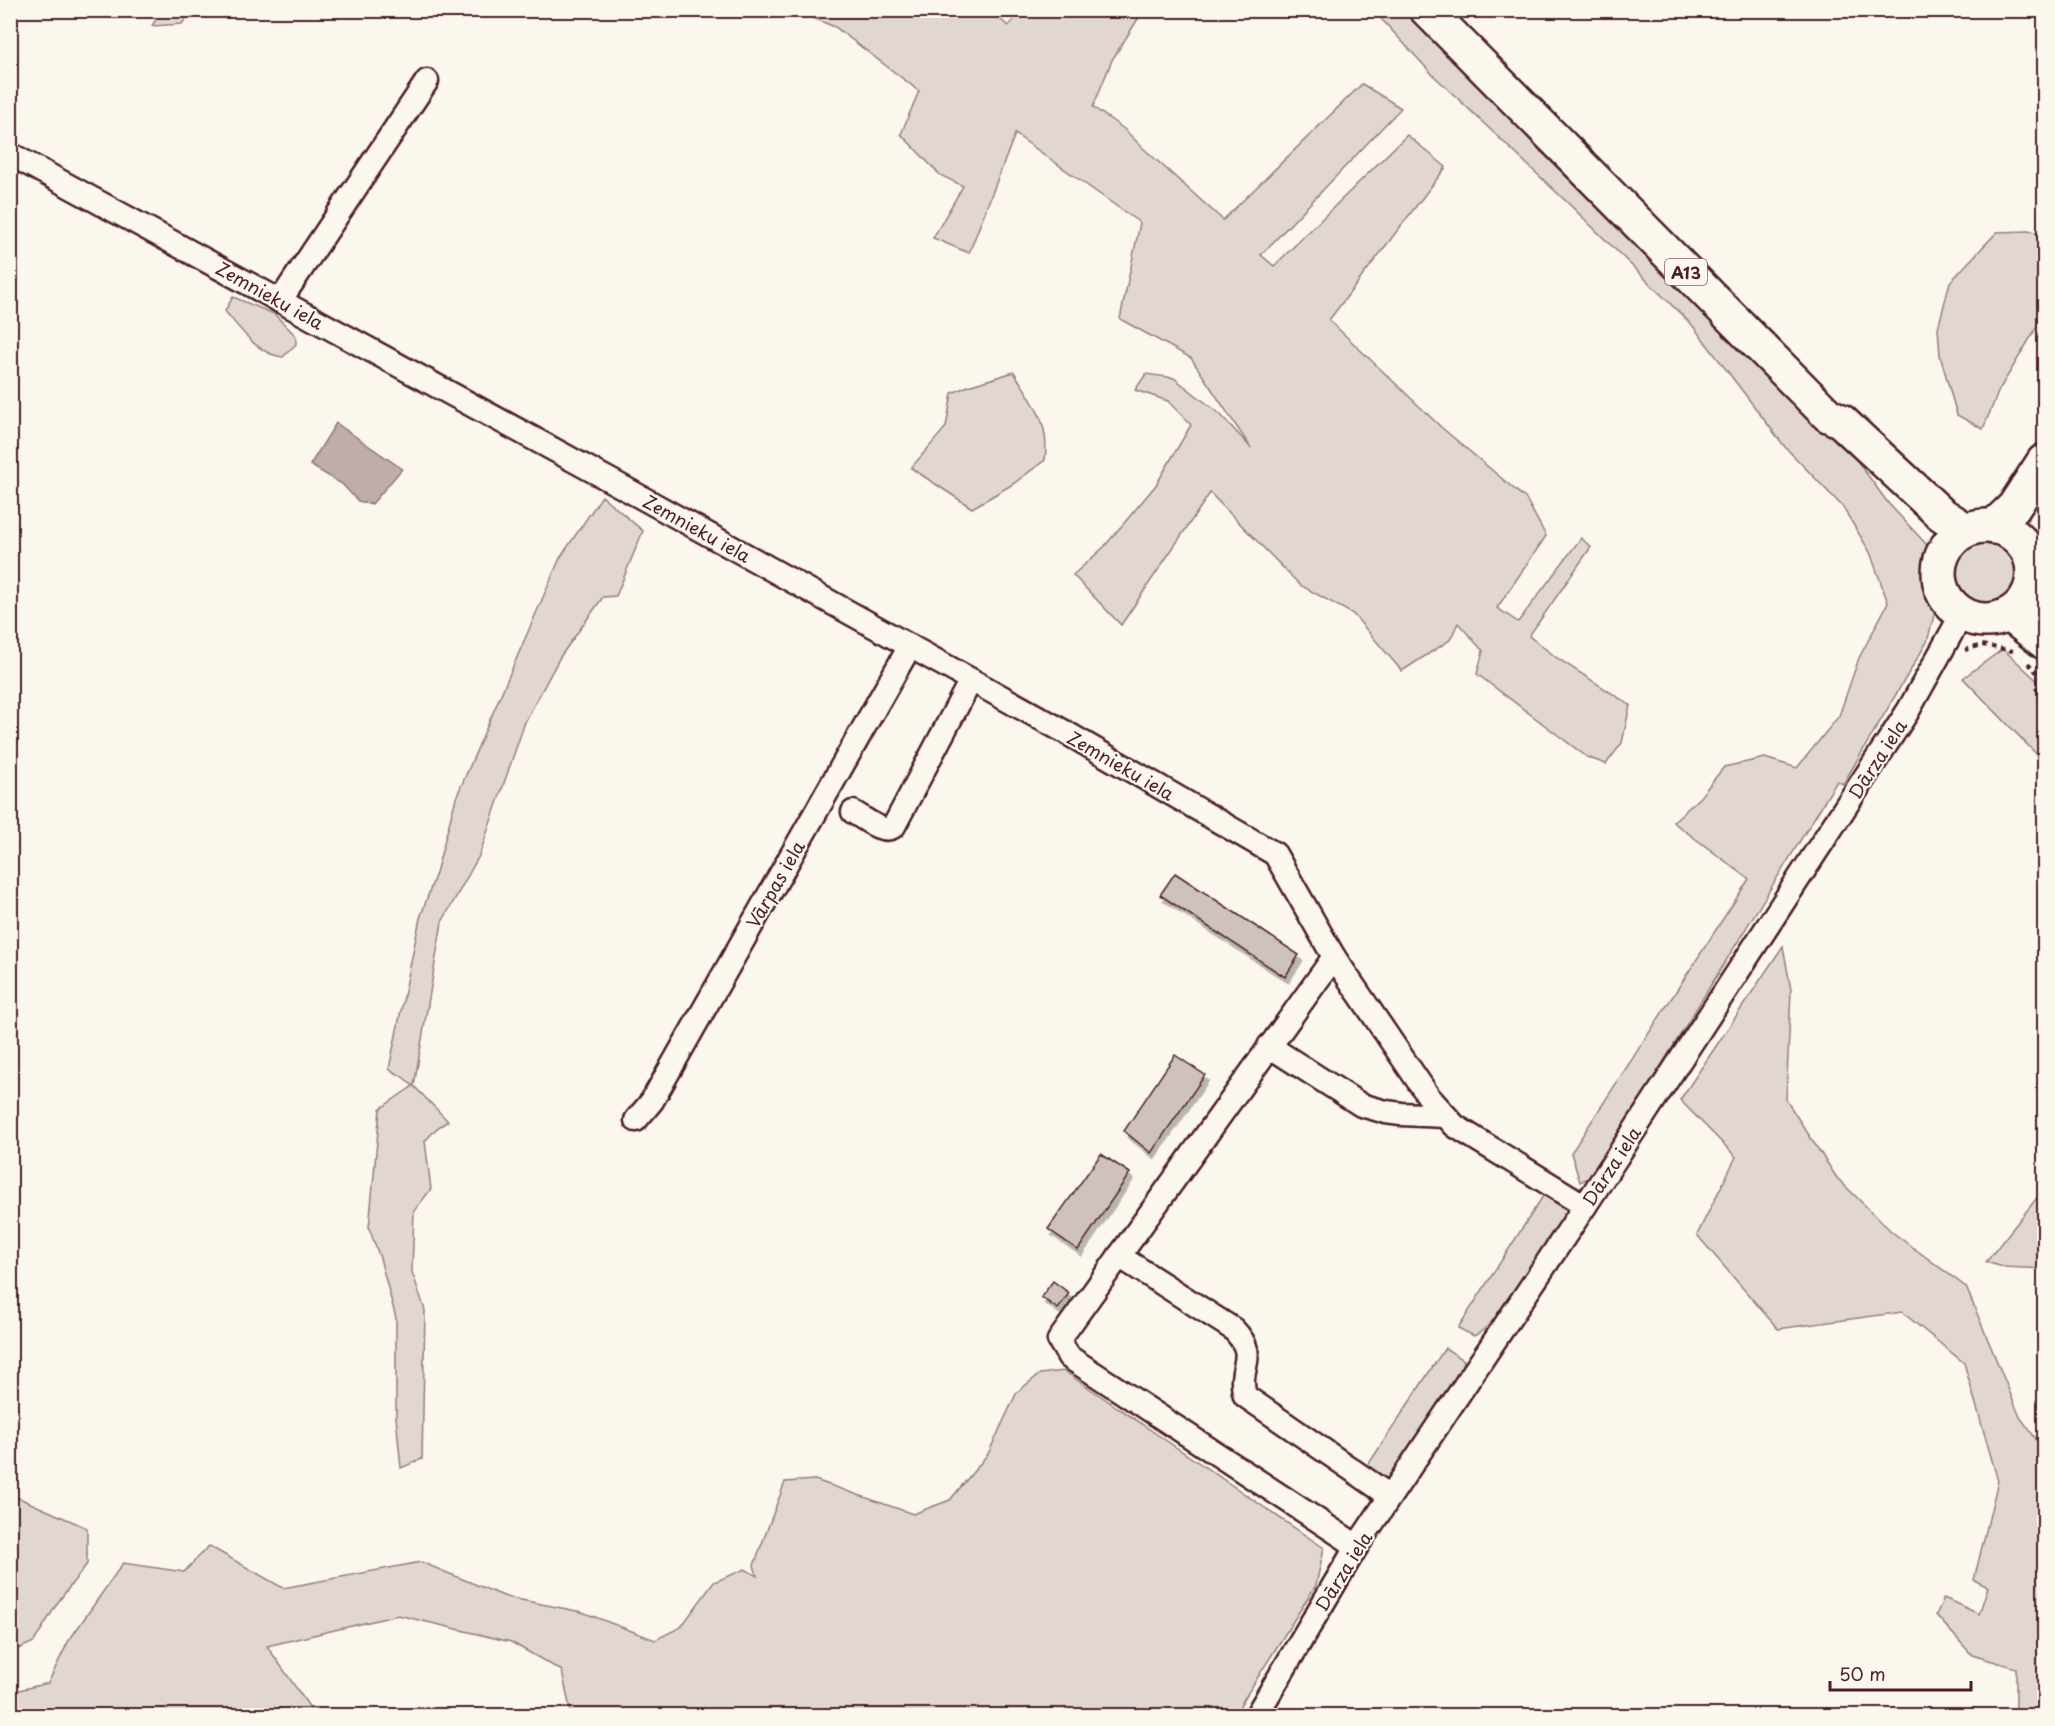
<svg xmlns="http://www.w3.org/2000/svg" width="2055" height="1726" font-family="'Playpen Sans',sans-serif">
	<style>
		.green { fill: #e2d7d0; stroke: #967b7e; stroke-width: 1.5 }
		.water { fill: #bfadaa; stroke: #907477; stroke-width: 1.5 }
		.building { fill: #cfc2bc; stroke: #4a1f2b; stroke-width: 1.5; filter: url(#shadow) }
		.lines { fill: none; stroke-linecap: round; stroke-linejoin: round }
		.minor-casing { stroke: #4a1f2b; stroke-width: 27 }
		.major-casing { stroke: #4a1f2b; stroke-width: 33 }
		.highway-casing { stroke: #4a1f2b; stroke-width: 38 }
		.path { stroke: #4a1f2b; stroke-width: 4; stroke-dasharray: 4.5 4.5; stroke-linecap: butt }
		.minor { stroke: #fbf7ec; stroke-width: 22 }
		.major { stroke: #fbf7ec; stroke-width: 28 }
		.highway { stroke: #fbf7ec; stroke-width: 33 }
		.labels { text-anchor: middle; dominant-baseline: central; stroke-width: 4.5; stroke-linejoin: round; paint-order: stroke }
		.shield { fill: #fbf7ec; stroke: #7f6065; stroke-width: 1.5 }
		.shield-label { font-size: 16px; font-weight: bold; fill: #4a1f2b }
		.street-label { font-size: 18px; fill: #4a1f2b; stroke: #fbf7ec }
	</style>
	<defs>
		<filter id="shadow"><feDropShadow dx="3.5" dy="6" stdDeviation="0" flood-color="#0004"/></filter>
	</defs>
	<rect width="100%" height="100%" fill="#fbf7ec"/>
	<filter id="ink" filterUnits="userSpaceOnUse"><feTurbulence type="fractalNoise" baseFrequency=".0167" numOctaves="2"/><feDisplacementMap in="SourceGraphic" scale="12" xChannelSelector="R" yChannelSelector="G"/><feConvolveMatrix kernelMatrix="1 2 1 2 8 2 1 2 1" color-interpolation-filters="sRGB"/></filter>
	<g filter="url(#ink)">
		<g class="green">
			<polygon points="161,11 161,10 191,11 182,24 152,26"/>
			<polygon points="796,11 991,11 1008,26 1023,11 1143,11 1112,60 1093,107 1124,129 1143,148 1223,220 1362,84 1401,108 1261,255 1274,266 1407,135 1446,167 1329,320 1442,428 1526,499 1546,536 1497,608 1518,622 1581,538 1591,547 1529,636 1557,658 1630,705 1622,743 1606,764 1587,757 1477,674 1483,651 1458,623 1450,640 1402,671 1353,614 1300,585 1210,493 1121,625 1073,575 1104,547 1156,485 1191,425 1168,401 1135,390 1146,374 1174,378 1220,414 1251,448 1191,358 1120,319 1140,223 1015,134 969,253 933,238 963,186 940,175 901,134 919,91 835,27"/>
			<polygon points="1374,11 1405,11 1430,30 1850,451 1888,503 1927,545 1930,586 1935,612 1927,642 1843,784 1837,781 1593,1176 1580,1182 1571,1153 1749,879 1673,822 1700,797 1724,767 1765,758 1797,768 1839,716 1859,658 1888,603 1870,552 1842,506 1785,447 1693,326 1572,207 1433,75"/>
			<polygon points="2031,231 2044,235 2044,315 1999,390 1983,429 1957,415 1940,355 1938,328 1950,282 1997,232"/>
			<path d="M233,297L274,314L296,336V344L283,357C257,354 241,330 225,311Z"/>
			<path d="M1014,372C1033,404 1050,421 1045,460L1013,484L972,508L911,468L946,427L952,393L968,386Z"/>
			<polygon points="602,496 643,531 616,596 603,597 560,657 525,722 479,856 442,922 414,1086 448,1121 437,1128 425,1141 431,1189 414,1211 412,1272 425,1310 422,1459 401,1468 396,1417 396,1318 380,1258 369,1228 380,1109 413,1086 403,1077 389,1069 420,918 436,873 456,798 560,558"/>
			<circle cx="1986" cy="573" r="32"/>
			<polygon points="2003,649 2044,687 2044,762 1963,678"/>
			<polygon points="1783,946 1791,990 1786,1100 1837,1178 1892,1232 1966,1287 2020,1417 2044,1450 2044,1715 2016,1715 2016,1668 1972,1655 1936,1615 1944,1598 1979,1614 1988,1587 1974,1580 1998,1481 1964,1363 1902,1312 1778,1329 1697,1235 1736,1157 1680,1100"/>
			<polygon points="2044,1189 2044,1269 2003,1267 1986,1262"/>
			<path d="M1545,1193L1572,1207C1550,1241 1508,1318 1474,1336L1458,1328Z"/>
			<polygon points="1445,1348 1464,1360 1461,1375 1385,1486 1364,1471"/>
			<polygon points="1064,1371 1324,1548 1316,1585 1234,1715 573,1715 571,1714 562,1671 511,1642 398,1615 267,1646 315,1715 11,1715 11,1692 48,1683 68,1642 123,1563 184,1572 209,1546 283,1588 421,1562 506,1597 582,1612 655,1640 681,1627 714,1582 745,1569 757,1576 754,1565 785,1482 815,1480 913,1514 950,1500 988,1454 1017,1392 1040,1374"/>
			<polygon points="10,1494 87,1528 87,1564 58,1602 34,1642 11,1652"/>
		</g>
		<polygon class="water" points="336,423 402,469 372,504 358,501 342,484 310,465"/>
		<g class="building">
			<polygon points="1175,873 1299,955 1285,977 1160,895"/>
			<polygon points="1175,1055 1205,1075 1151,1153 1124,1131"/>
			<polygon points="1101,1154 1130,1173 1078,1250 1048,1229"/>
			<polygon points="1053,1281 1069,1293 1058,1309 1041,1297"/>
		</g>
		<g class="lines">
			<defs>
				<g id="minor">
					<polyline points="10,154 628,490 1065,732 1275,854 1334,957 1429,1097 1455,1126 1585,1206"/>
					<polyline points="280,301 427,81"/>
					<path d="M853,812C864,818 883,835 894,826L971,680"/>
					<polyline points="1334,957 1059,1340 1069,1357 1357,1546"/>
					<polyline points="1269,1046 1361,1105 1386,1112 1401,1114 1445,1116"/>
					<polyline points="636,1120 652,1101 910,646"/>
					<path d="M1119,1256L1233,1329C1261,1358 1236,1365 1245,1396L1390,1496"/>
					<polyline points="1256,1716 1357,1546 1585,1206 1908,711 1962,614"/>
				</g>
				<g id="major">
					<polyline points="2028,593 2044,616"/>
					<polyline points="2006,615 2044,645"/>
				</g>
				<g id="highway">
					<polyline points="1427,10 1828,415 1841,421 1941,514 1966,530"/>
					<circle cx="1986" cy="573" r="47"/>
					<polyline points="1993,527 2014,507 2044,461"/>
				</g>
			</defs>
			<use href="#minor" class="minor-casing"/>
			<use href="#major" class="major-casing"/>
			<use href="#highway" class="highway-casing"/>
			<g class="path">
				<polyline points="1965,650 1982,645 2013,651"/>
				<polyline points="2028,663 2044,680"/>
				<polyline points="2035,690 2044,682"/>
			</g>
			<use href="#minor" class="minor"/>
			<use href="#major" class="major"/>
			<use href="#highway" class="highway"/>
		</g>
	</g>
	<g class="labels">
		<rect class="shield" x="1665" y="259" width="42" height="26" rx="4.5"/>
		<g class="shield-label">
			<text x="1686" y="272">A13</text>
		</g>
		<g class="street-label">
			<text transform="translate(270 295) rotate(29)">Zemnieku iela</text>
			<text transform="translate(697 528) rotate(29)">Zemnieku iela</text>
			<text transform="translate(1877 759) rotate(-57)">Dārza iela</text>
			<text transform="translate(1121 765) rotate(30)">Zemnieku iela</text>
			<text transform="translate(775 884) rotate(-60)">Vārpas iela</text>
			<text transform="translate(1611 1166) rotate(-57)">Dārza iela</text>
			<text transform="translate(1343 1571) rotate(-58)">Dārza iela</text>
		</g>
	</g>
	<rect width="2055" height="1726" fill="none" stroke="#fbf7ec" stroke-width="36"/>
	<rect x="18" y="18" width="2019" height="1690" fill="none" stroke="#4a1f2b" stroke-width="2" filter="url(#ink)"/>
	<path d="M1830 1681v9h141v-9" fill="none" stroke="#4a1f2b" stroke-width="3"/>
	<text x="1839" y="1681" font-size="18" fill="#4a1f2b" stroke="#fbf7ec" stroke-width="4.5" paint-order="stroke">50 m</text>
</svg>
